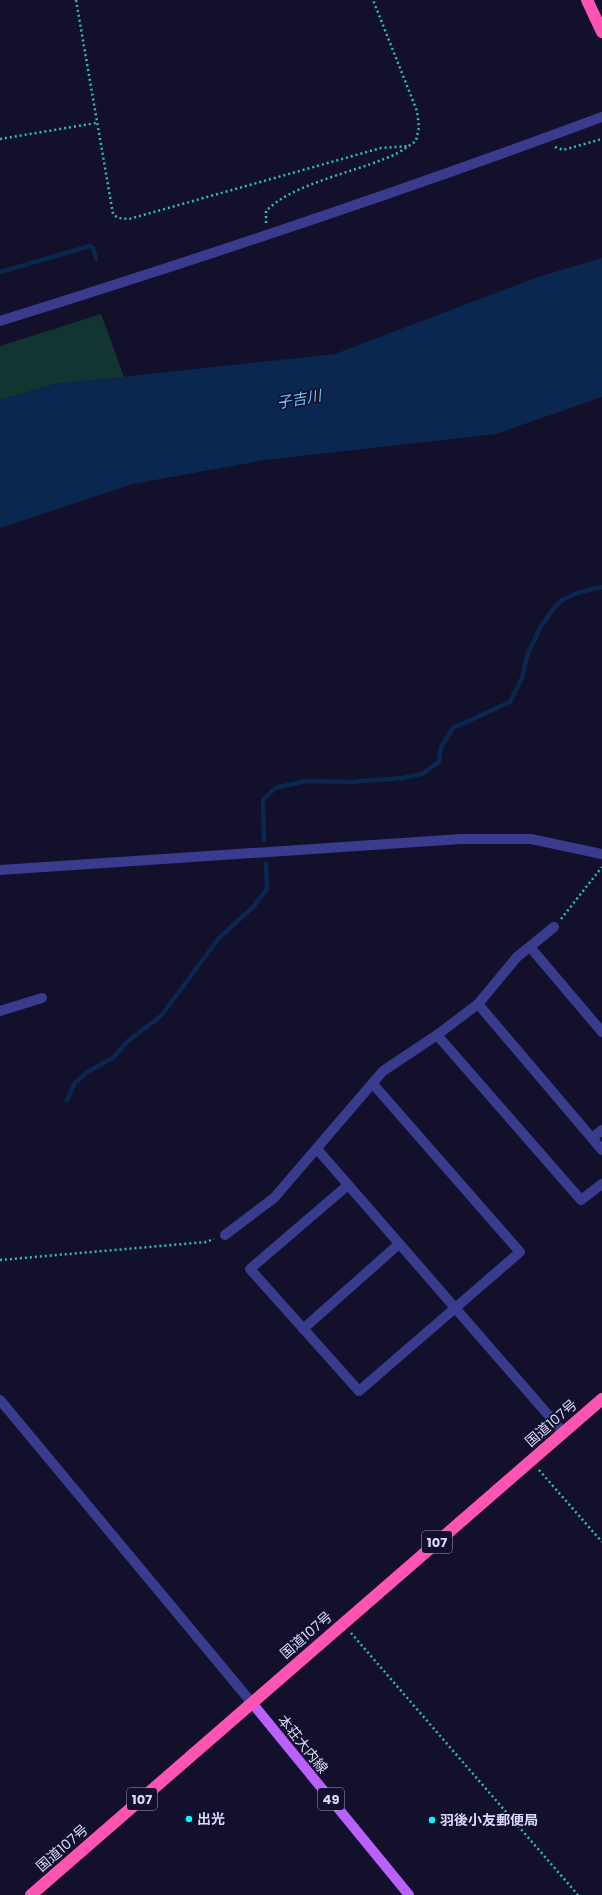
<svg xmlns="http://www.w3.org/2000/svg" width="602" height="1895" font-family="Poppins,'Noto Sans JP',sans-serif">
	<style>
		.grass { fill: #123532 }
		.water { fill: #0a284f }
		.lines { fill: none; stroke-linecap: round; stroke-linejoin: round }
		.stream { stroke: #0a284f; stroke-width: 4.5 }
		.path { stroke: #2bc1ae; stroke-width: 2.5; stroke-dasharray: 2 3; stroke-linecap: butt }
		.street { stroke: #393b8c; stroke-width: 10 }
		.primary { stroke: #b960ff; stroke-width: 10 }
		.highway { stroke: #ff54b2; stroke-width: 12 }
		.poi-dot { fill: #05f7ff; stroke: #12102b; stroke-width: 1.5 }
		.labels { text-anchor: middle; dominant-baseline: central; stroke-width: 3.5; stroke-linejoin: round; paint-order: stroke }
		.shield { fill: #12102b; stroke: #9f9dbf; stroke-width: 1 }
		.shield-label { font-size: 13px; font-weight: bold; fill: #dbd9ff }
		.street-label { font-size: 14px; fill: #dbd9ff; stroke: #12102b }
		.poi-label { font-size: 14px; font-weight: bold; fill: #dbd9ff; stroke: #12102b; text-anchor: start }
		.water-label { font-size: 15px; font-style: italic; fill: #67c3ff; stroke: #12102b }
	</style>
	<rect width="100%" height="100%" fill="#12102b"/>
	<polygon class="grass" points="101,314 124,377 56,384 0,400 0,346"/>
	<polygon class="water" points="602,258 602,397 496,434 265,460 133,484 0,528 0,400 56,384 335,354 538,277"/>
	<g class="lines">
		<g class="stream">
			<polyline points="0,272 90,246 93,248 96,259"/>
			<polyline points="264,840 263,800 275,788 306,781 349,782 402,778 422,774 439,762 441,747 453,728 510,702 522,678 527,656 540,628 553,609 562,600 577,593 602,587"/>
			<polyline points="67,1100 75,1083 87,1072 113,1058 128,1041 161,1016 219,938 253,907 267,889 266,864"/>
		</g>
		<g class="path">
			<polyline points="76,0 113,214 118,218 129,219 381,148 409,146"/>
			<polyline points="0,139 96,123"/>
			<polyline points="555,147 563,150 602,139"/>
			<path d="M266,223V211C291,185 350,173 384,159C396,155 406,148 416,141L419,127L417,111L373,0"/>
			<polyline points="561,919 602,867"/>
			<polyline points="0,1260 206,1242 214,1239"/>
			<polyline points="539,1470 602,1542"/>
			<polyline points="351,1633 578,1895"/>
		</g>
		<g class="street">
			<path d="M0,321C202,258 403,191 602,117"/>
			<polyline points="0,870 461,839 531,839 602,854"/>
			<polyline points="530,947 602,1032"/>
			<polyline points="478,1004 602,1150"/>
			<polyline points="0,1011 42,998"/>
			<polyline points="437,1035 581,1200 602,1184"/>
			<polyline points="592,1138 602,1130"/>
			<polyline points="317,1149 563,1432"/>
			<polyline points="348,1185 250,1269 359,1391 520,1252 373,1084"/>
			<polyline points="225,1235 274,1198 383,1071 437,1035 478,1004 517,957 554,927"/>
			<polyline points="303,1329 399,1244"/>
			<polyline points="0,1400 252,1703"/>
		</g>
		<polyline class="primary" points="252,1703 409,1895"/>
		<g class="highway">
			<polyline points="587,0 602,32"/>
			<polyline points="31,1895 602,1399"/>
		</g>
	</g>
	<g class="poi-dot">
		<circle cx="189" cy="1819" r="4"/>
		<circle cx="432" cy="1820" r="4"/>
	</g>
	<g class="labels">
		<g class="shield">
			<rect x="422" y="1531" width="30" height="22" rx="3"/>
			<rect x="127" y="1788" width="30" height="22" rx="3"/>
			<rect x="318" y="1788" width="26" height="22" rx="3"/>
		</g>
		<g class="shield-label">
			<text x="437" y="1542">107</text>
			<text x="142" y="1799">107</text>
			<text x="331" y="1799">49</text>
		</g>
		<g class="street-label">
			<text transform="translate(551 1423) rotate(-41)">国道107号</text>
			<text transform="translate(306 1635) rotate(-41)">国道107号</text>
			<text transform="translate(303 1744) rotate(51)">本荘大内線</text>
			<text transform="translate(62 1848) rotate(-41)">国道107号</text>
		</g>
		<g class="poi-label">
			<text x="197" y="1819">出光</text>
			<text x="440" y="1820">羽後小友郵便局</text>
		</g>
		<g class="water-label">
			<text transform="translate(299 399) rotate(-10)">子吉川</text>
		</g>
	</g>
</svg>
